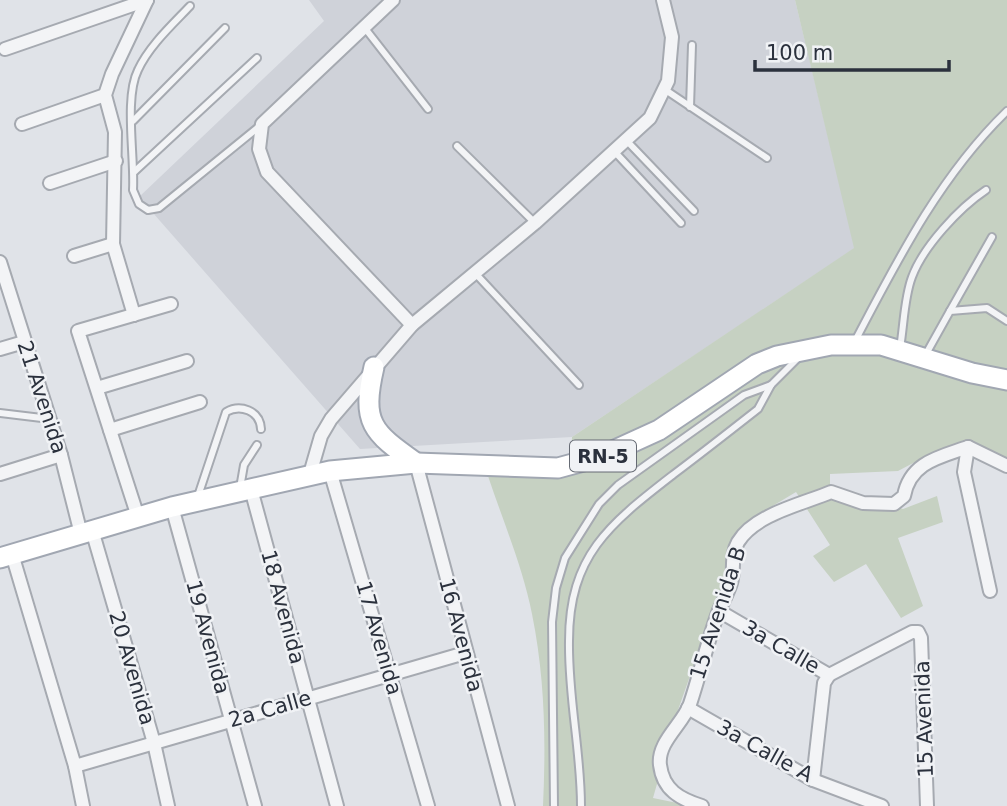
<svg xmlns="http://www.w3.org/2000/svg" width="1007" height="806" font-family="'DejaVu Sans',sans-serif">
	<style>
		.built { fill: #cfd2d9 }
		.green { fill: #c6d1c2 }
		.lines { fill: none; stroke-linecap: round; stroke-linejoin: round }
		.lane-casing { stroke: #a6aab1; stroke-width: 10 }
		.street-casing { stroke: #a6aab1; stroke-width: 16 }
		.primary-casing { stroke: #a1a7b2; stroke-width: 23 }
		.lane { stroke: #f3f4f6; stroke-width: 6 }
		.street { stroke: #f3f4f6; stroke-width: 12 }
		.primary { stroke: #fff; stroke-width: 19 }
		.labels { text-anchor: middle; dominant-baseline: central; stroke-width: 5; stroke-linejoin: round; paint-order: stroke }
		.shield { fill: #f0f2f5; stroke: #666b74; stroke-width: 2 }
		.shield-label { font-size: 19px; font-weight: bold; fill: #2b313d }
		.street-label { font-size: 21px; fill: #2b313d; stroke: #f0f2f5 }
	</style>
	<rect width="100%" height="100%" fill="#e0e3e8"/>
	<polygon class="built" points="309,0 795,0 855,248 572,437 360,449 139,197 324,21"/>
	<path class="green" d="M795,0H1007V472L971,451L942,453L917,461L898,471L830,474V485L903,509L937,496L943,522L898,538L923,606L901,618L866,564L834,582L813,556L830,545L796,492L756,516L734,543L725,577L678,710L653,798L692,806H543C546,741 545,678 532,614C523,568 503,521 488,476L571,471L572,437L854,248Z"/>
	<g class="lines">
		<defs>
			<g id="lane">
				<path d="M190,6C172,25 149,46 138,70C124,98 135,157 133,190L139,204L148,210L159,208L261,125"/>
				<polyline points="364,27 428,109"/>
				<polyline points="664,89 767,158"/>
				<polyline points="690,107 692,45"/>
				<polyline points="133,121 225,28"/>
				<polyline points="626,140 694,211"/>
				<polyline points="457,146 535,223"/>
				<polyline points="614,151 681,223"/>
				<polyline points="134,172 257,58"/>
				<polyline points="475,273 579,385"/>
				<polyline points="950,311 992,237"/>
				<path d="M855,341C898,259 940,176 1007,111"/>
				<path d="M900,348C904,325 904,298 912,277C923,247 959,208 986,190"/>
				<polyline points="926,354 950,311 987,308 1007,321"/>
				<polyline points="0,413 50,419"/>
				<polyline points="240,488 244,465 257,445"/>
				<path d="M198,496L226,412C240,404 260,410 261,429"/>
				<polyline points="554,806 552,622 556,588 565,558 599,504 618,485 744,395 771,385"/>
				<path d="M581,806C581,751 568,697 569,641C569,554 611,523 674,474C702,453 730,431 758,409L771,385L797,359"/>
			</g>
			<g id="street">
				<polyline points="393,0 262,124 259,149 267,172 412,325"/>
				<polyline points="5,49 147,0"/>
				<polyline points="22,124 105,95"/>
				<polyline points="50,183 116,161"/>
				<polyline points="74,256 113,244"/>
				<polyline points="0,262 61,455 81,534"/>
				<polyline points="134,315 113,244 115,132 105,95 112,74 147,0"/>
				<polyline points="0,349 24,342"/>
				<polyline points="97,388 187,361"/>
				<polyline points="110,430 200,402"/>
				<polyline points="968,447 964,472 990,591"/>
				<polyline points="416,463 508,806"/>
				<polyline points="330,471 428,806"/>
				<polyline points="0,474 61,455"/>
				<polyline points="310,474 321,436 331,419 412,325 535,223 650,118 668,81 672,37 663,0"/>
				<polyline points="251,489 337,806"/>
				<polyline points="172,507 255,806"/>
				<polyline points="138,517 78,331 171,304"/>
				<polyline points="92,530 154,743 168,806"/>
				<polyline points="12,554 75,766 83,806"/>
				<polyline points="719,611 829,675 912,632 918,632 921,638 927,806"/>
				<polyline points="688,708 813,780 882,806"/>
				<polyline points="75,766 465,653"/>
				<polyline points="813,780 824,683 829,675"/>
				<path d="M702,806C680,799 663,790 660,765C657,742 683,724 690,704C700,674 707,643 718,613C722,603 728,593 731,583C735,570 730,556 738,542C755,514 803,504 831,492L863,503L894,504L904,496C910,462 940,457 968,447L1007,466"/>
			</g>
			<g id="primary">
				<path d="M374,367C361,423 372,432 416,463"/>
				<polyline points="0,558 172,507 330,471 416,463 558,468 602,456 659,430 757,364 777,356 831,345 881,345 972,373 1007,380"/>
			</g>
		</defs>
		<use href="#lane" class="lane-casing"/>
		<use href="#street" class="street-casing"/>
		<use href="#primary" class="primary-casing"/>
		<use href="#lane" class="lane"/>
		<use href="#street" class="street"/>
		<use href="#primary" class="primary"/>
	</g>
	<g class="labels">
		<rect class="shield" x="570" y="440.5" width="66" height="31" rx="5"/>
		<g class="shield-label">
			<text x="603" y="456">RN-5</text>
		</g>
		<g class="street-label">
			<text transform="translate(42 397) rotate(72)">21 Avenida</text>
			<text transform="translate(283 607) rotate(75)">18 Avenida</text>
			<text transform="translate(718 613) rotate(-72)">15 Avenida B</text>
			<text transform="translate(461 635) rotate(75)">16 Avenida</text>
			<text transform="translate(208 637) rotate(75)">19 Avenida</text>
			<text transform="translate(379 638) rotate(74)">17 Avenida</text>
			<text transform="translate(781 647) rotate(30)">3a Calle</text>
			<text transform="translate(132 668) rotate(74)">20 Avenida</text>
			<text transform="translate(270 709) rotate(-16)">2a Calle</text>
			<text transform="translate(924 719) rotate(-92)">15 Avenida</text>
			<text transform="translate(765 751) rotate(29)">3a Calle A</text>
		</g>
	</g>
	<path d="M755 60v10h194v-10" fill="none" stroke="#2b313d" stroke-width="3.5"/>
	<text x="766" y="60" font-size="21" fill="#2b313d" stroke="#f0f2f5" stroke-width="5" paint-order="stroke">100 m</text>
</svg>
